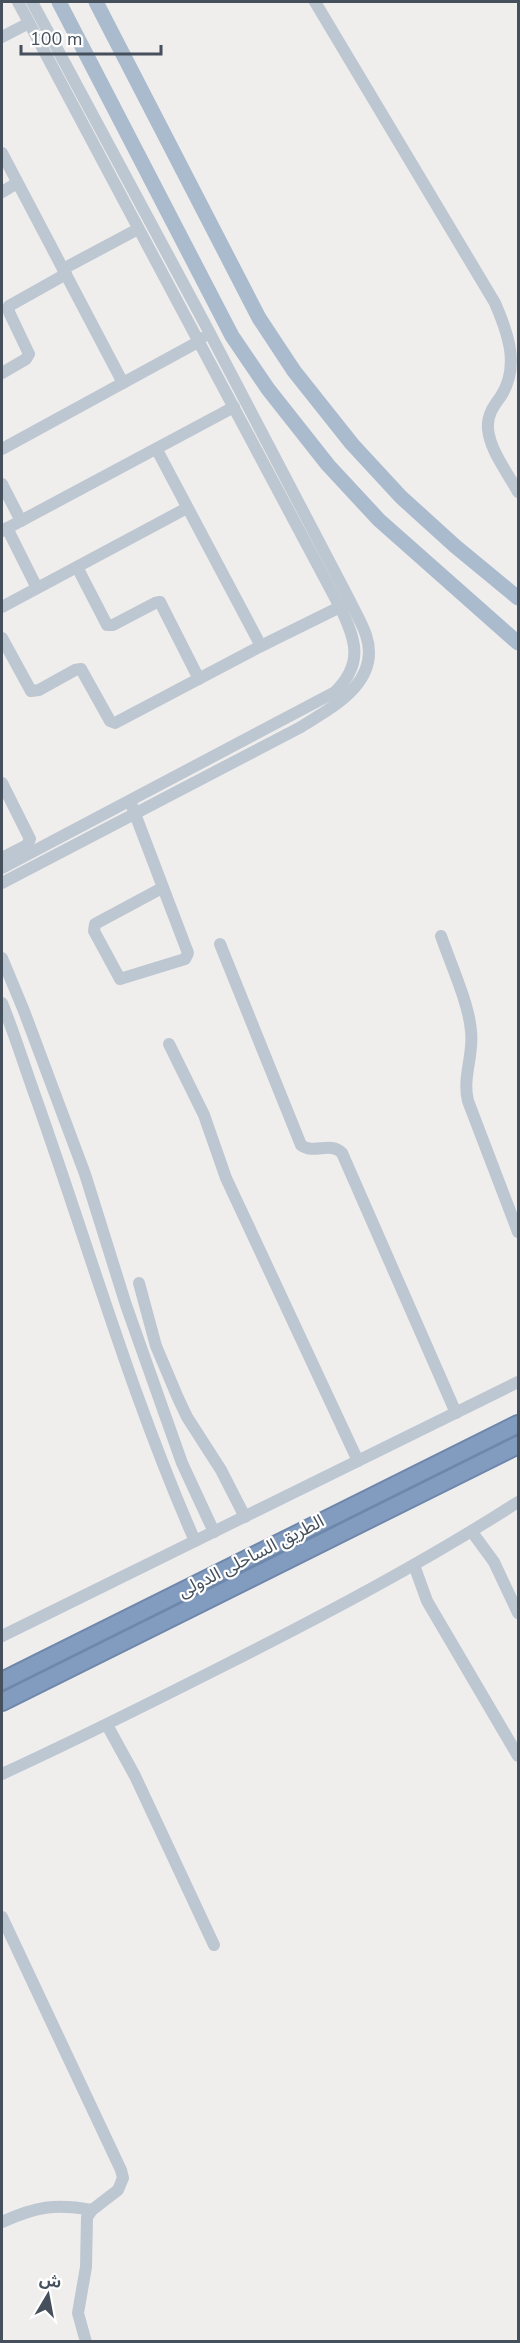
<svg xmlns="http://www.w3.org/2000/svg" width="520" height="2343" font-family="'Nunito Sans','Noto Sans Arabic',sans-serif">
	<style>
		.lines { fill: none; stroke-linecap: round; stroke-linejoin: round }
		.highway-casing { stroke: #6e87ab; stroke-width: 20 }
		.minor { stroke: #bdc7d1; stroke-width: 12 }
		.major { stroke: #abbbce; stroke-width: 15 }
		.highway { stroke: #829cbf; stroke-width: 16 }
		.labels { text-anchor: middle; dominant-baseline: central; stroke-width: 4.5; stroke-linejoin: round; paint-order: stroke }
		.street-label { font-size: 18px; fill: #45505c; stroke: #fff }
	</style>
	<rect width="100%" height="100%" fill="#f0eded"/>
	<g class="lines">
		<defs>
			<g id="highway">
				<polyline points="2,1681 518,1424"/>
				<polyline points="2,1702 518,1445"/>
			</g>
		</defs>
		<use href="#highway" class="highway-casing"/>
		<g class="minor">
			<path d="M315,2L495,303C508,333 520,366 501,396C493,407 487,415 488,429C490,451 508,473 518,492"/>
			<polyline points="2,37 29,23"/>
			<polyline points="2,153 123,383"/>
			<polyline points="2,192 17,183"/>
			<polyline points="63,269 138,229"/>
			<polyline points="2,373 26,359 29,354 9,312 9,306 66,274"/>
			<polyline points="2,449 198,342 202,338"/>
			<polyline points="157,450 261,646"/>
			<polyline points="2,484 21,521"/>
			<polyline points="7,528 37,588"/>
			<polyline points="2,531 234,407"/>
			<polyline points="77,567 107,625 113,625 155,603 160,602 199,679"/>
			<polyline points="2,607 187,508"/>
			<polyline points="2,638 31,691 39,690 75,670 81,669 110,721 115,723 261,646 346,604"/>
			<polyline points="2,783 30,839 27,845 2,858"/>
			<polyline points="132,806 188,953 185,959 120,979 94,931 95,924 162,888"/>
			<path d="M2,868L335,692C364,663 356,640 340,607L18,2"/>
			<path d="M2,883L299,728C331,708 382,683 366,635C362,623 355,612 350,601L205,324L32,2"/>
			<path d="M441,936C450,962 469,1004 471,1031C474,1055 462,1077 468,1101L518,1232"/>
			<path d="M220,944L301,1145C314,1155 330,1141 342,1153L456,1413"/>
			<polyline points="2,958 24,1011 85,1174 126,1305 182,1463 214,1532"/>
			<path d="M2,1003C15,1035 25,1068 37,1101C89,1248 132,1398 195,1541"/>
			<polyline points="169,1044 204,1115 226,1178 358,1461"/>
			<polyline points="139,1283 156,1346 178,1398 187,1417 221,1470 245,1517"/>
			<polyline points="472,1532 494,1562 518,1613"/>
			<polyline points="414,1565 427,1601 518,1756"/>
			<polyline points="2,1636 518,1382"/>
			<polyline points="107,1725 135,1776 214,1945"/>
			<path d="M2,1774C76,1740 150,1703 223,1666C324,1615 423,1563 518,1502"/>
			<polyline points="2,1917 121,2170 123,2178 118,2190 92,2210 87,2217 86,2267 78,2313 86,2342"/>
			<path d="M2,2222C35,2207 55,2203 92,2210"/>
		</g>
		<g class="major">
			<polyline points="59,2 232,336 268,389 328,465 379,520 518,643"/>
			<polyline points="96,2 259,318 294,371 352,444 401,497 455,546 518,598"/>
		</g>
		<use href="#highway" class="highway"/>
	</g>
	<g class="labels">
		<g class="street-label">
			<text transform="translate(251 1556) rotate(-27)">الطريق الساحلى الدولى</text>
		</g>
	</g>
	<rect width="520" height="2343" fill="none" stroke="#45505c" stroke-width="6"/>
	<g transform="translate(48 2295) rotate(10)" stroke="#ffffff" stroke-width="4.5" paint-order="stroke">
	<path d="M0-4.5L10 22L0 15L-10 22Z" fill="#45505c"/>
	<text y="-9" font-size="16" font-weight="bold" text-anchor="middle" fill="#45505c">ش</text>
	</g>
	<path d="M21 45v9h140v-9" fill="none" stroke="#45505c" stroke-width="3"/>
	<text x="30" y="45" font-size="18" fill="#45505c" stroke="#ffffff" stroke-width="4.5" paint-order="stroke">100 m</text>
</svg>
